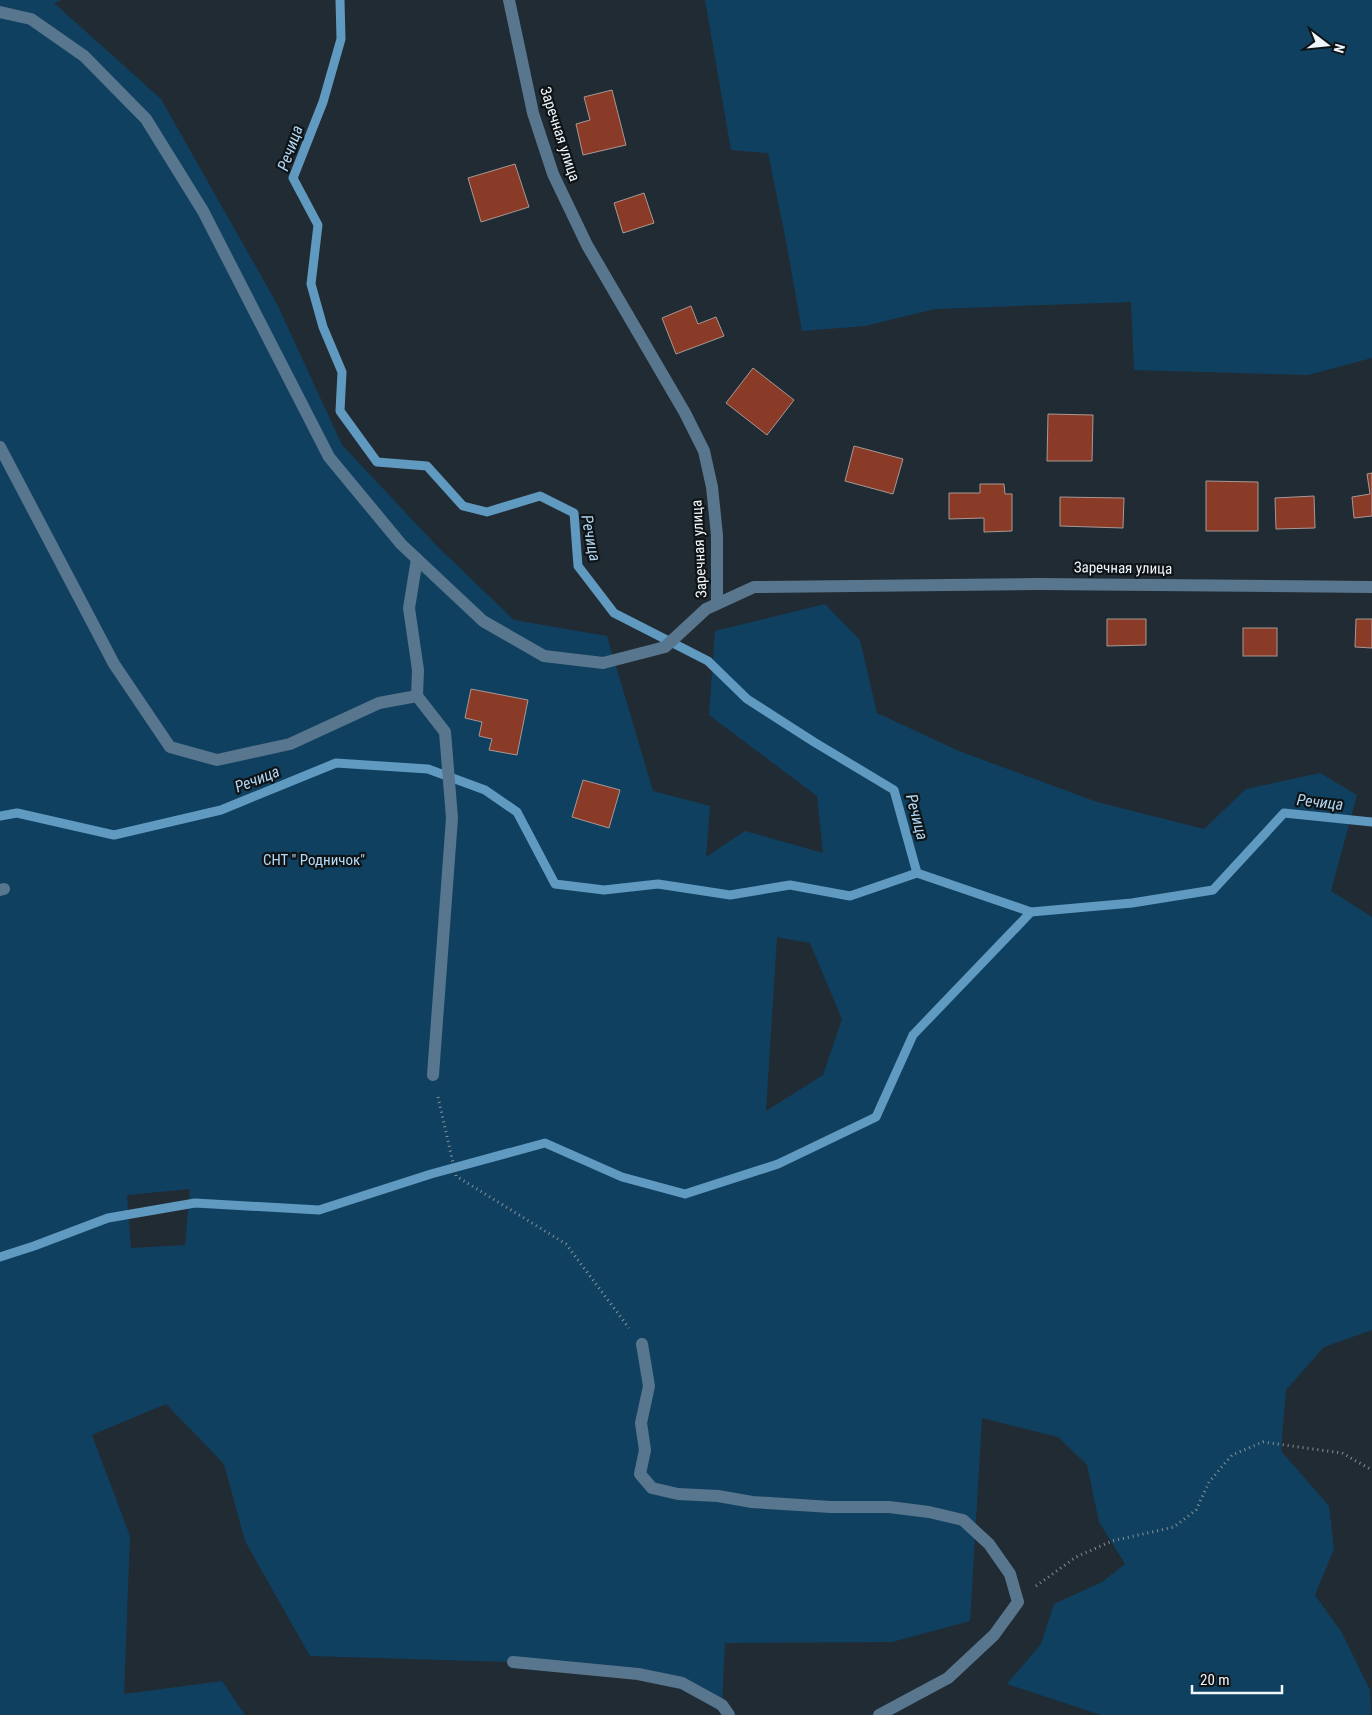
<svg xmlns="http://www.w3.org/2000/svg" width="1372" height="1715" font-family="'Roboto Condensed',sans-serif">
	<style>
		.green { fill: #104060; fill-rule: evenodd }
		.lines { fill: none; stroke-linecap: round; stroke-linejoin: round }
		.stream { stroke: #609ac0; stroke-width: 9 }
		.building { fill: #893b27; stroke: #a89894 }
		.path { stroke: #889096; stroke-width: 3; stroke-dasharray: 1 4; stroke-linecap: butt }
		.minor { stroke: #58768d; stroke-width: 12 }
		.labels { text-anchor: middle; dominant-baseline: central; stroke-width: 4.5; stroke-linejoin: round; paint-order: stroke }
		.street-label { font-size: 15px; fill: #f0f6fb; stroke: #0e1316 }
		.park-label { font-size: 15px; fill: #b5daf7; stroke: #0e1316 }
		.water-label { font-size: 16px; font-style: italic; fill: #b1d6f3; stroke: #0e1316 }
	</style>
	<rect width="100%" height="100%" fill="#212b33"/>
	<g class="green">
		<path d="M0,0H62L54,3L161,99L277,304L342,445L436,545L514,620L607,636L653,791L710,806L706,857L745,831L823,853L817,796L709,715L715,631L825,604L860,640L877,713L959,751L1097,802L1204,829L1246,789L1320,773L1357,795L1331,891L1372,917V1330L1324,1347L1286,1390L1281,1451L1329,1506L1334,1549L1315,1595L1342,1633L1370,1690L1371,1715H1101L1007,1684L1041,1644L1054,1604L1102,1582L1125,1564L1099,1522L1087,1465L1058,1437L982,1418L970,1621L892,1642L725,1643L722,1705L682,1683L513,1662L310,1656L245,1541L224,1464L166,1404L92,1435L130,1536L124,1694L222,1681L245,1715H0ZM777,937L810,943L842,1019L823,1075L766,1111ZM190,1189L185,1245L131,1248L127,1195Z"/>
		<polygon points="705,0 1372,0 1372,358 1308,375 1134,370 1131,302 935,309 865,326 802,331 786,241 768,153 731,150"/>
	</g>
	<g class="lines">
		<g class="stream">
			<polyline points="340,0 341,39 323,102 293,178 318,225 311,284 323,327 342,372 340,411 377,462 427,466 463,506 487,512 540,496 574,513 578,566 614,613 708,661 747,699 814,742 894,790 917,873"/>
			<polyline points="0,816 17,813 114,835 221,810 336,763 428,769 485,790 517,812 555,884 604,890 658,884 730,895 790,885 850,896 917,873 1031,912 1132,903 1213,890 1284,813 1372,822"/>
			<polyline points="0,1257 34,1246 108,1218 195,1203 319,1210 431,1174 545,1143 622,1177 685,1194 778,1164 876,1117 913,1035 1031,912"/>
		</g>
	</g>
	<g class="building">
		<polygon points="612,90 626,145 583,155 576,124 590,120 584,97"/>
		<polygon points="515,164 529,207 481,222 468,178"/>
		<polygon points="644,193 654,223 623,233 614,203"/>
		<polygon points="691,306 698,324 716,317 724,336 676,354 662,318"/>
		<polygon points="753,368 794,400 767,435 726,403"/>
		<polygon points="1048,414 1093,415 1092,461 1047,461"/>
		<polygon points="854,446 903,459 893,494 845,481"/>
		<polygon points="1372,473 1372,516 1354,518 1352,497 1370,494 1367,474"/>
		<polygon points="1206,481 1258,482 1258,531 1206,531"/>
		<polygon points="980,484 1004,484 1005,494 1012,494 1012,531 984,532 984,518 949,519 949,493 980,493"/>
		<polygon points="1314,496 1315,528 1276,529 1275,498"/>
		<polygon points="1060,497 1124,498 1123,528 1060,526"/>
		<polygon points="1107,619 1146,619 1146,645 1107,646"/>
		<polygon points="1356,619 1372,619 1372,648 1355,647"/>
		<rect x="1243" y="628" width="34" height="28"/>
		<polygon points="471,689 528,700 517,755 489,750 492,739 479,736 482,722 465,718"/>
		<polygon points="583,780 620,790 609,828 572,817"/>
	</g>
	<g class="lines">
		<g class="path">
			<polyline points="438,1097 456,1176 566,1244 629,1328"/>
			<polyline points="1036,1586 1076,1557 1112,1541 1174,1527 1196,1510 1209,1482 1232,1455 1263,1442 1342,1453 1372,1470"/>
		</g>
		<g class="minor">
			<polyline points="509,0 533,113 553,174 587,245 685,413 704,451 712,487 717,535 717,604"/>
			<polyline points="0,12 31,19 84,56 146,119 203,211 329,457 401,544 483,621 544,656 603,663 665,647 706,609 754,587 1038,584 1372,587"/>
			<polyline points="0,447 114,664 170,747 217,760 290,744 379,703 417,696 445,732 452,818 433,1075"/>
			<polyline points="417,696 418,670 409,608 417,559"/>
			<polyline points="0,890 4,889"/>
			<polyline points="642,1344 649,1386 641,1423 645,1450 640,1474 652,1488 678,1494 718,1496 752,1502 831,1507 889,1507 929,1512 963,1520 989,1544 1010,1574 1018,1602 994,1635 948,1678 879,1715"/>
			<polyline points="513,1662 638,1674 682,1683 722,1705 729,1715"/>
		</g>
	</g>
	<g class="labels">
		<g class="street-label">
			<text transform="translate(560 134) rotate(72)">Заречная улица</text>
			<text transform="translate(699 549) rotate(-93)">Заречная улица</text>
			<text transform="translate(1123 568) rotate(1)">Заречная улица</text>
		</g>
		<g class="park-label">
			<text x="314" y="860">СНТ " Родничок"</text>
		</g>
		<g class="water-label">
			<text transform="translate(290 148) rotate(-71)">Речица</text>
			<text transform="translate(591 538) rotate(79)">Речица</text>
			<text transform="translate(257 779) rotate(-22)">Речица</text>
			<text transform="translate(1320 802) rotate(6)">Речица</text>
			<text transform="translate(917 817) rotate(75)">Речица</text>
		</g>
	</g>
	<g transform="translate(1327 45) rotate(106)" stroke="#0e1316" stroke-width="4" paint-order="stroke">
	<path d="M0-4L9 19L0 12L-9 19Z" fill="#f0f6fb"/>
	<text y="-8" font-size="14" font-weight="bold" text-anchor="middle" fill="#f0f6fb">N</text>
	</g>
	<path d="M1192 1685v8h90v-8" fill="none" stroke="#f0f6fb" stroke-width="2.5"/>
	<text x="1200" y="1685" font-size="15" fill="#f0f6fb" stroke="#0e1316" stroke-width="4" paint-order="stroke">20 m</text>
</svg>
